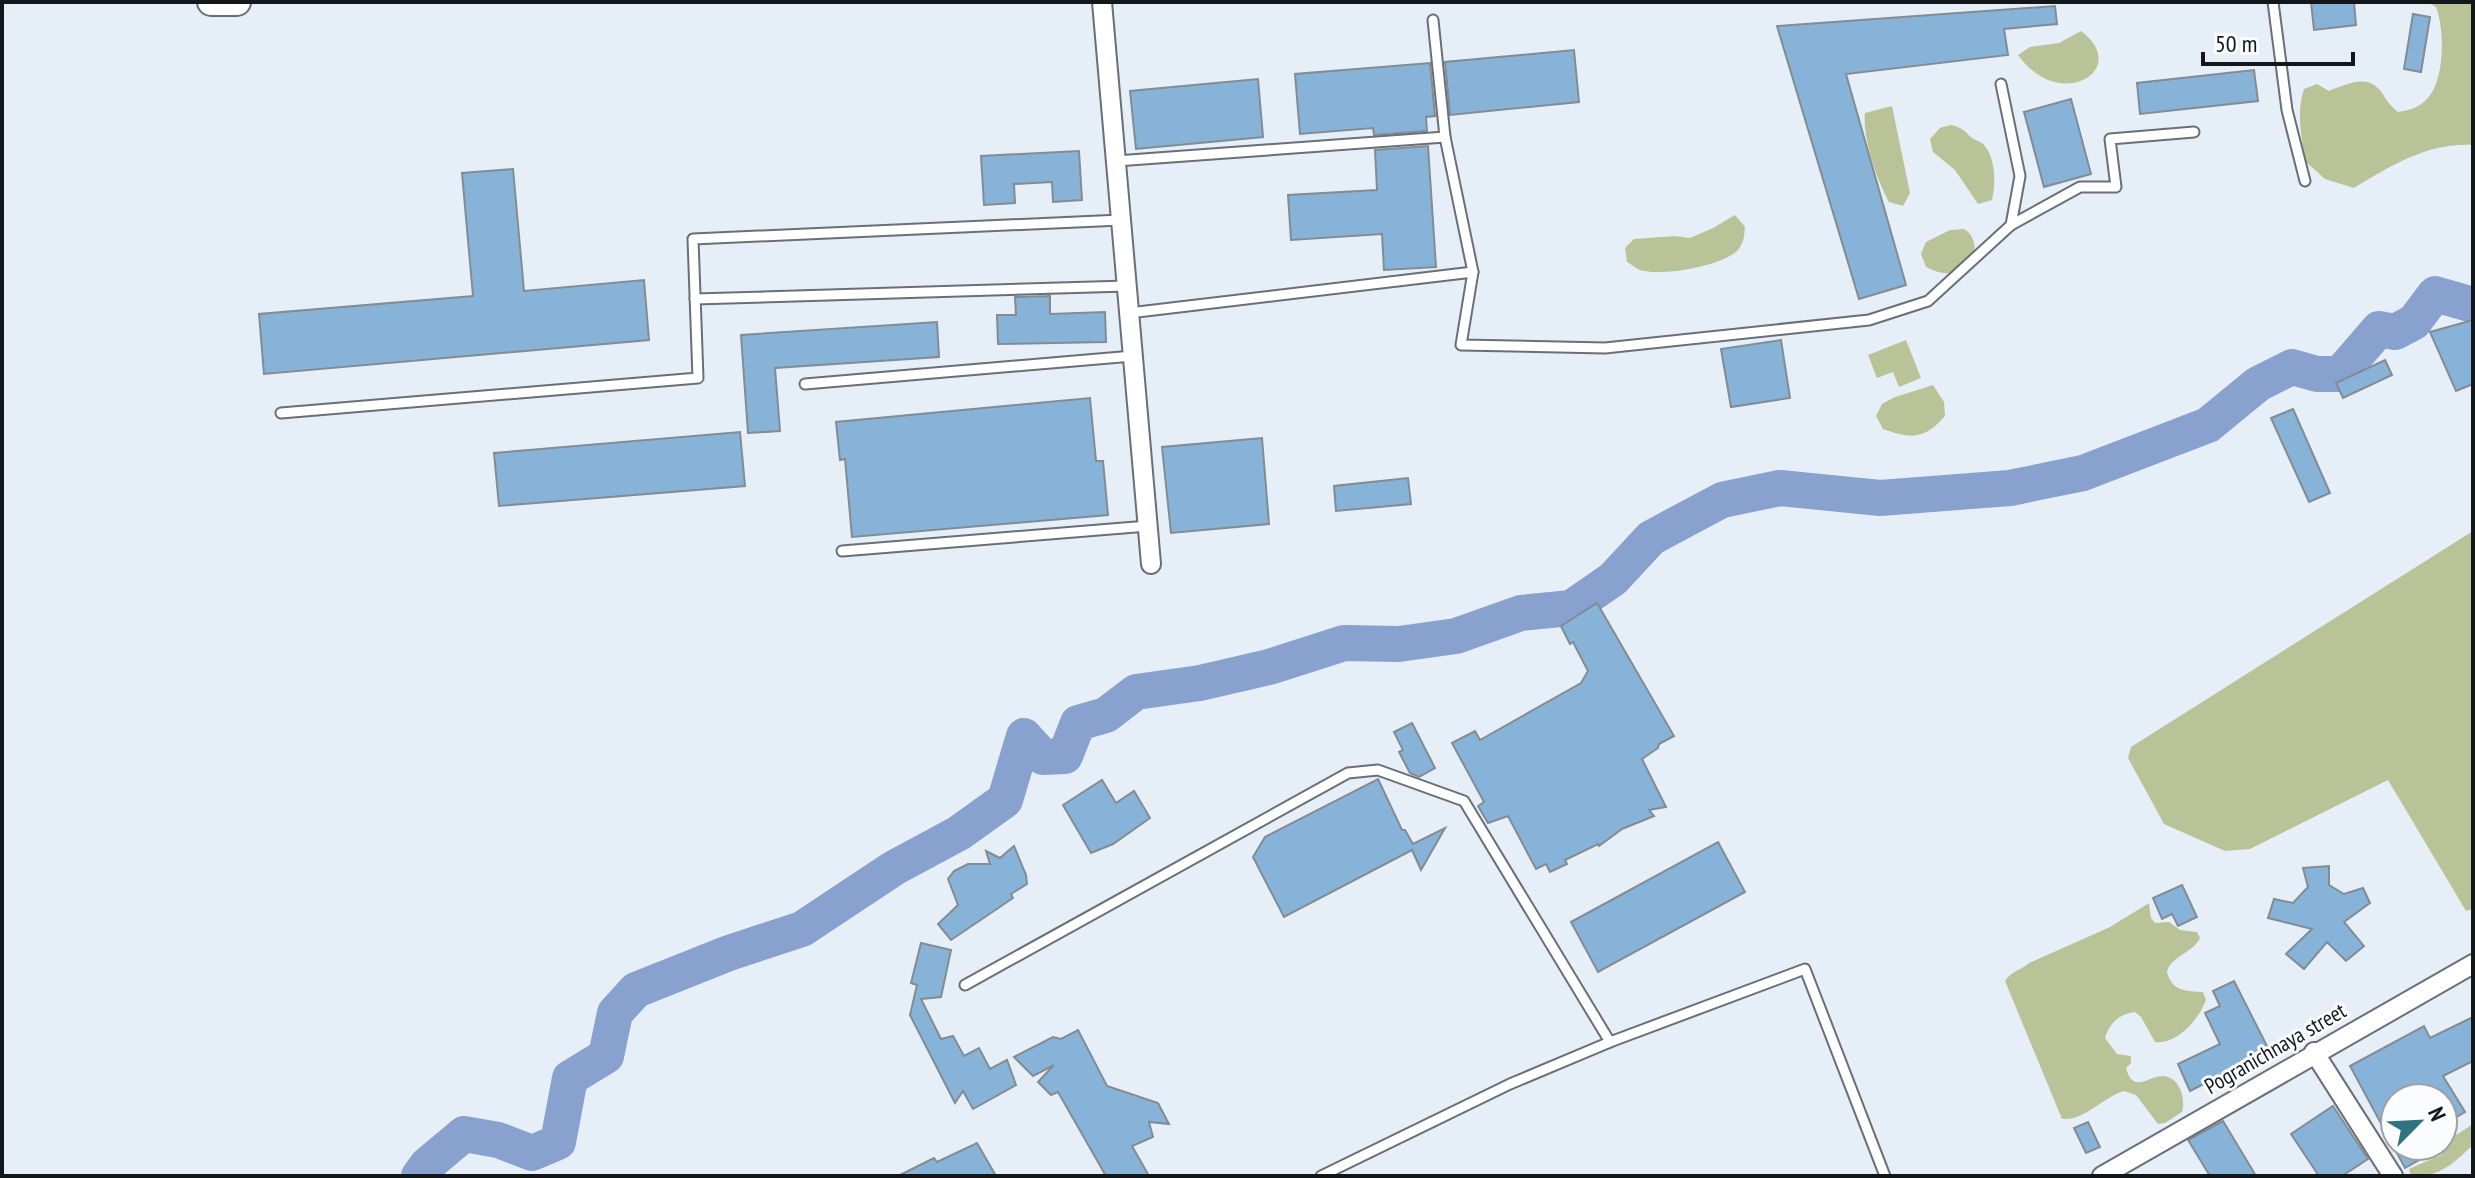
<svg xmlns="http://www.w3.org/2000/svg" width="2475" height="1178" font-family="'PT Sans Narrow',sans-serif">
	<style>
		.green { fill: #bac398 }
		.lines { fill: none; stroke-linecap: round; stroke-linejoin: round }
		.river { stroke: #89a1ce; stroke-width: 36 }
		.building { fill: #88b3d9; stroke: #838b93; stroke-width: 2 }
		.service-casing { stroke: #686f77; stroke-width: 13 }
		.minor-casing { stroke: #686f77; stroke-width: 22 }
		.secondary-casing { stroke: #686f77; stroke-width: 30 }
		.service { stroke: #fff; stroke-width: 9 }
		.minor { stroke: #fff; stroke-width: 18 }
		.secondary { stroke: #fff; stroke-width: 26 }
		.labels { text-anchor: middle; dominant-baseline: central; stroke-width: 6; stroke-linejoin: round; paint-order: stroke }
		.street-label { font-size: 22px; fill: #14171a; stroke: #fafcfd }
	</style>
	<rect width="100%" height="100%" fill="#e6eff8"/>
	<g class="green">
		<path d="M2427,2H2473V145C2429,142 2390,166 2354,188L2325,179L2305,161C2302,136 2296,113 2304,89L2317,84L2329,91C2347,84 2368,73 2382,93C2387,101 2390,105 2398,112C2409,110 2419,108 2427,99C2445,81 2445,30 2436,7Z"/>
		<path d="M2081,31C2132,69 2060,114 2018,55L2030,47L2059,43Z"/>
		<path d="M1892,106L1910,193L1903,206L1889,202C1877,181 1862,137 1865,113Z"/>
		<path d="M1951,125C1962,127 1964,131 1972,138C1976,141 1980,141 1983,144C1996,157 1996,184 1992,200L1978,204L1955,170L1933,152L1930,139L1940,128Z"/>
		<path d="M1735,215L1745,227C1744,237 1744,243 1737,251C1721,266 1658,278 1638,269C1634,267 1631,264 1627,262L1625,248L1634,239L1675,236L1690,238L1713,228Z"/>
		<path d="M1964,229C1975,235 1975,247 1975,259C1956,272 1950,279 1926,267L1921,254L1926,242L1950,230Z"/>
		<polygon points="1906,340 1921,378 1899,387 1893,372 1877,378 1868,355"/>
		<path d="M1933,385L1944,402L1945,416C1924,440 1911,439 1883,429L1876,416L1882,404L1895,397Z"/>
		<polygon points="2473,531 2473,909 2466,911 2388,780 2250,849 2225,851 2164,824 2128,758 2131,747"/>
		<path d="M2149,903L2151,918L2155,923L2169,922L2180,930L2197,932L2200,938C2193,953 2173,955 2167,971C2171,991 2185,991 2203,992L2206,1000C2199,1019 2177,1045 2155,1042L2141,1017L2135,1012C2120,1013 2109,1024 2105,1038L2117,1054L2131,1056V1063L2126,1068C2133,1095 2150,1075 2163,1076C2180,1077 2186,1099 2182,1112L2165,1123L2158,1124L2136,1095L2124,1091C2103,1097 2085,1121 2062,1119L2005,981C2010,972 2021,970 2029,963L2110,927Z"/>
		<path d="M2473,1124V1145C2453,1163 2441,1178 2411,1175L2409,1169L2441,1155L2453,1137Z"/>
	</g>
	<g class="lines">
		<polyline class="river" points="419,1176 427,1165 464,1134 498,1140 532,1153 558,1142 570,1078 606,1056 615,1013 636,990 729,953 802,929 894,868 959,833 1005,800 1024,736 1043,757 1065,756 1078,723 1106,715 1136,692 1200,683 1269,667 1344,643 1399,644 1456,636 1521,613 1571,608 1613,579 1651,538 1722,500 1780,488 1880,498 2010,488 2083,473 2208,425 2258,384 2292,367 2317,374 2340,374 2379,329 2395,332 2414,322 2435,294 2473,305"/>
	</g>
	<g class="building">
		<polygon points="2311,2 2354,2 2356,25 2314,30"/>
		<polygon points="2055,6 2057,24 2004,29 2008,55 1846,74 1906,285 1859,299 1777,26"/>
		<polygon points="2413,14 2430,17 2421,72 2404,69"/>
		<polygon points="1574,50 1579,102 1450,115 1445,62"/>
		<polygon points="1430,63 1435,116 1426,117 1427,131 1374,135 1373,128 1300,134 1295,74"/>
		<polygon points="2254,70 2258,101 2140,114 2137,83"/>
		<polygon points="1258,79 1263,137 1136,149 1130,91"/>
		<polygon points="2071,99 2091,174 2044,187 2024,112"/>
		<polygon points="1428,146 1436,267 1384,270 1382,234 1291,240 1288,195 1377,190 1375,150"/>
		<polygon points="1079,151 1082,200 1053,202 1052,182 1014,184 1015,203 984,205 981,156"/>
		<polygon points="513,169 524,291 644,280 649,340 264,374 259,314 473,296 462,173"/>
		<polygon points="1050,296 1050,314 1105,312 1106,342 998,344 997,315 1016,315 1015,297"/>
		<polygon points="2473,320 2473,384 2456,391 2430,332"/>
		<polygon points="937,322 939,357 775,368 780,431 748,433 741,335"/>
		<polygon points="1781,340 1790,398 1731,407 1721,349"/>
		<polygon points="2385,360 2392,375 2343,398 2336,383"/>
		<polygon points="1090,398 1096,461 1103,461 1108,515 852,537 845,459 840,460 836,422"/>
		<polygon points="2293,409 2330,493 2309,502 2271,418"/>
		<polygon points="740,432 745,486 499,506 494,453"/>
		<polygon points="1262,438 1269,524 1171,533 1162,447"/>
		<polygon points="1408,478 1411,504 1336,511 1334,486"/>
		<polygon points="1597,603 1674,736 1659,744 1658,748 1642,759 1666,807 1649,810 1654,816 1622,829 1599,846 1598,844 1565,860 1567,864 1550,872 1546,864 1536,869 1508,816 1488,823 1478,806 1484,802 1452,743 1475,731 1480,740 1581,683 1588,671 1573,642 1570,644 1561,626"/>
		<polygon points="1412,723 1435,768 1419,777 1410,773 1399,752 1403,750 1394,732"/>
		<polygon points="1378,779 1402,830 1405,830 1413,844 1445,828 1421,870 1412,850 1284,917 1253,857 1265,837"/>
		<polygon points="1102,780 1116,803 1134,791 1150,818 1113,844 1091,853 1063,805"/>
		<polygon points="1718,842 1745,892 1598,972 1571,922"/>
		<polygon points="1014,846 1026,875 1027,884 1011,894 1013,898 951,940 938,924 958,905 948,879 954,871 968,864 990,864 986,851 1000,858"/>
		<polygon points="2329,866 2329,885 2344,894 2363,888 2370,903 2344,922 2364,946 2346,961 2327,942 2304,969 2286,954 2312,929 2268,918 2274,899 2293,903 2308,887 2303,868"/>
		<polygon points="2182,885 2197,917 2178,926 2172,914 2162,919 2153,898"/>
		<polygon points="921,943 951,950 941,997 921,999 941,1039 953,1036 964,1056 979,1048 990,1069 1007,1060 1016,1085 973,1109 963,1091 955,1103 910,1015 917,985 911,983"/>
		<polygon points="2234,981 2269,1050 2190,1091 2178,1064 2220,1044 2205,1013 2220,1006 2213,991"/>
		<polygon points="2473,1017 2473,1061 2443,1076 2465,1112 2443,1125 2443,1098 2424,1098 2417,1087 2395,1098 2395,1146 2444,1146 2405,1168 2350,1066 2424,1026 2430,1038"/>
		<polygon points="1078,1030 1107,1086 1158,1103 1169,1124 1149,1122 1153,1137 1132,1146 1149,1176 1106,1176 1058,1092 1051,1095 1038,1082 1054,1065 1033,1076 1014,1057 1053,1037 1061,1039"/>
		<polygon points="2333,1106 2368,1159 2342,1176 2319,1176 2291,1134"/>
		<polygon points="2223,1121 2256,1176 2210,1176 2188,1140"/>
		<polygon points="2088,1122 2100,1147 2086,1153 2074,1128"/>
		<polygon points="977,1143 996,1176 898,1176 934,1158 937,1162"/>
	</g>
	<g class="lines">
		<defs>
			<g id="service">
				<polyline points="2273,2 2287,110 2305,181"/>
				<polyline points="1433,20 1445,137 1473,272 1461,345 1605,348 1869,320 1928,301 2011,225 2020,176 2001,84"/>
				<polyline points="1116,161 1445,137"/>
				<polyline points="2011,225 2080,187 2116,187 2110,139 2194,132"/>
				<polyline points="695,299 1127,286"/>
				<polyline points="1129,313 1473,272"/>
				<polyline points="805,384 1133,356"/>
				<polyline points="281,413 698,378 693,239 1121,220"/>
				<polyline points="842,551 1148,526"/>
				<polyline points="965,985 1348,773 1378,770 1464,801 1610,1042"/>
				<polyline points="1321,1176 1510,1084 1610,1042 1805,969 1885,1176"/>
			</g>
			<g id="minor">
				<polyline points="1102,2 1151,564"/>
				<polyline points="2314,1052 2393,1176"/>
				<polyline points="2102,1176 2473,964"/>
			</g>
			<polyline id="secondary" points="211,2 237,2"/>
		</defs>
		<use href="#service" class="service-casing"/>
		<use href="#minor" class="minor-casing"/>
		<use href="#secondary" class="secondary-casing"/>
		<use href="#service" class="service"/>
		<use href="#minor" class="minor"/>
		<use href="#secondary" class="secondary"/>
	</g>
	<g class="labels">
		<g class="street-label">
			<text transform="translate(2275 1048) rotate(-30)">Pogranichnaya street</text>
		</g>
	</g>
	<rect width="2475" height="1178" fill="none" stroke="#14171a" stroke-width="8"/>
	<g transform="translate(2419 1122) rotate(66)"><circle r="38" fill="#fafcfd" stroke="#9ea0a2" stroke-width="2"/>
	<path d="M0-6L14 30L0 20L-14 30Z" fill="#2d7381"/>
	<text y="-12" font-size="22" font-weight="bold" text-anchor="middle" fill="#14171a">N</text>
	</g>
	<path d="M2203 52v12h150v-12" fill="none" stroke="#14171a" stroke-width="4"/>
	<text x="2215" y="52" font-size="24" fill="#14171a" stroke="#fafcfd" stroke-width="6" paint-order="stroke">50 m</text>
</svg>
